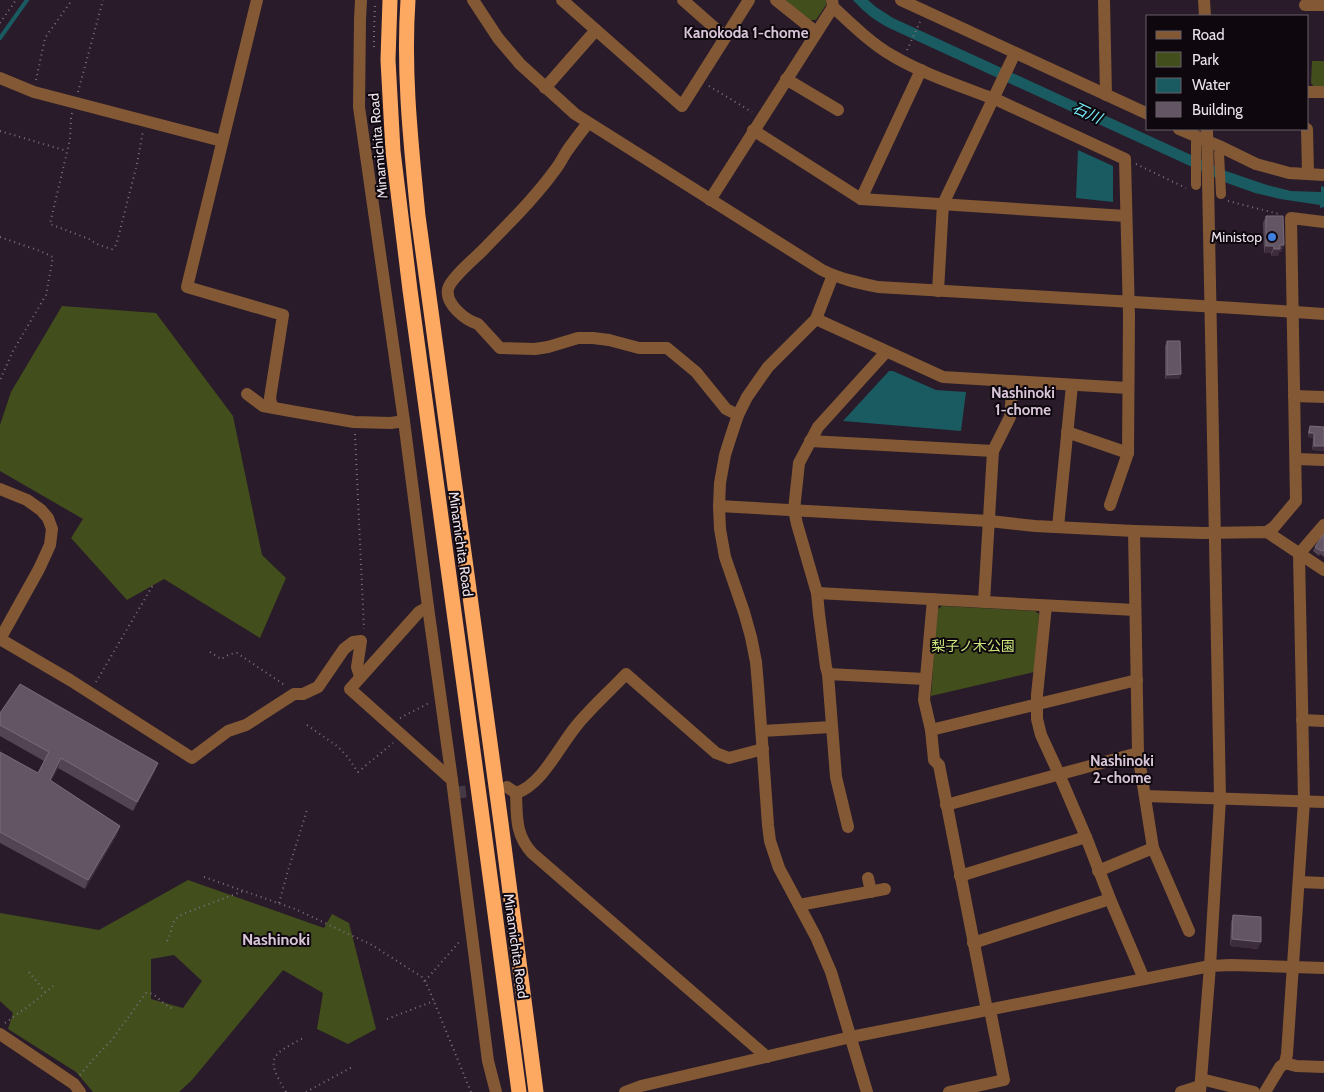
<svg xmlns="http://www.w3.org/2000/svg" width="1324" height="1092" font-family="Cabin,'Noto Sans JP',sans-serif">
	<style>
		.green { fill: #424e1c; fill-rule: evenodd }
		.water { fill: #1a5a61 }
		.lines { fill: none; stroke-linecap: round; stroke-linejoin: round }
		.stream { stroke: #1a5a61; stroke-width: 4 }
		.minor-tunnel { stroke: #463946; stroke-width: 12; stroke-dasharray: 12 6; stroke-linecap: butt }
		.path { stroke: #7d717d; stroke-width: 2; stroke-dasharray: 1 4; stroke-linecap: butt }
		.pedestrian { stroke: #825835; stroke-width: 10 }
		.minor { stroke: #825835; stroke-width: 12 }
		.tertiary { stroke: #825835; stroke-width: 12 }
		.motorway { stroke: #fea962; stroke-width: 15 }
		.wall { fill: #534453 }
		.shaded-wall { fill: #3c2c3c }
		.building { fill: #645564; stroke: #796b79 }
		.shop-dot { fill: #3f7fe0; stroke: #0e080e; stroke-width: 2 }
		.labels { text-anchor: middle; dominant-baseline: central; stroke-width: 4; stroke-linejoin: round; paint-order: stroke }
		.street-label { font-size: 14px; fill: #ece2ec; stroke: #0e080e }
		.poi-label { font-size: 14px; fill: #ece2ec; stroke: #0e080e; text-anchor: end }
		.park-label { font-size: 14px; fill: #cae67b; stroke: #0e080e }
		.neighbourhood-label { font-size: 15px; font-weight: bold; fill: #d8c4d7; stroke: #0e080e }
		.water-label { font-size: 15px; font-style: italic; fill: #77eefb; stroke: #0e080e }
		.quarter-label { font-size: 16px; font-weight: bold; fill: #d8c4d7; stroke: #0e080e }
	</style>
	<rect width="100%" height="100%" fill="#291b29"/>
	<g class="green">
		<polygon points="785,0 826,0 826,5 816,20 810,20"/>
		<polygon points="1312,61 1324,61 1324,87 1314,87 1311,83"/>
		<polygon points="62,306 156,313 233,416 262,555 286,578 260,638 164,579 127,600 71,538 83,519 0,471 0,425 11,392"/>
		<polygon points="942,606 1035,611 1039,614 1034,672 931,696 937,610"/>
		<path d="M188,880L324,928L332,914L349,923L376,1029L348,1044L317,1029L323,993L283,970L192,1080L179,1092H93L76,1072L8,1029L13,1013L0,1001V913L99,930ZM174,955L202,981L183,1008L151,999V959Z"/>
	</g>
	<g class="water">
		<path d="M853,0H868L876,7L893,18L1226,171L1267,185L1291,191L1321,192V186L1324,187V207L1320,208V205L1280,199L1255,193L1227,183L889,28C875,21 864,12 853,0Z"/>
		<polygon points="1078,150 1113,166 1113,202 1076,198"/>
		<polygon points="889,371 893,371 936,390 966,392 961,431 843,421"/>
	</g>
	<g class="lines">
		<polyline class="stream" points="0,38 27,0"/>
		<polyline class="minor-tunnel" points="454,793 504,787"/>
		<g class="path">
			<polyline points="0,23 16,0"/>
			<polyline points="374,47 374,32 375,4"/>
			<polyline points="907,50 920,22"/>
			<polyline points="36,80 45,38 72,0"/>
			<polyline points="709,86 752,112"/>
			<polyline points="78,92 103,0"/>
			<polyline points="375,92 377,132"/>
			<polyline points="72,113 71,118 70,139 50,224 89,239 97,244 108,248 112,249 115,247 117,242 137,164 143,131"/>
			<polyline points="0,131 67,151"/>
			<polyline points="1136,164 1186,188"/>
			<polyline points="1228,201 1279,214"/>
			<polyline points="0,237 40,251 53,257 46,295 13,351 0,380"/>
			<polyline points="355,434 364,629"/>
			<polyline points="210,652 221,659 230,654 237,653 286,686"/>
			<polyline points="96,682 153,585"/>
			<polyline points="400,718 429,703"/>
			<polyline points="307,725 337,746 346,755 358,772 393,743"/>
			<polyline points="204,877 295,909 372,945 422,977 428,987 471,1092"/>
			<polyline points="279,903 287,874 307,810"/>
			<path d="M167,941C175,927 168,922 183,914L243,891"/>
			<polyline points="29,972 45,992"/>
			<polyline points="425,981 461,940"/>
			<polyline points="387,1019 434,1001"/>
			<polyline points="5,1023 34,1002 53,986"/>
			<polyline points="80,1075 98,1054 111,1041 146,993 149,993 153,994 166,1005 175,1010"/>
			<path d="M286,1092C264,1056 272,1055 305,1037"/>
			<polyline points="306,1092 354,1066"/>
		</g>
		<g class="pedestrian">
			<polyline points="1196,142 1196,185"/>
			<polyline points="1219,153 1221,194"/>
		</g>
		<g class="minor">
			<polyline points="257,0 187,287 283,315 270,398 272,407"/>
			<polyline points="361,0 360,19 359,107 404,421 428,607 419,612 350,689 452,780 488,1061 496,1092"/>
			<polyline points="562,0 682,106 749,0"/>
			<polyline points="683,0 725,37"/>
			<polyline points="776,0 816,32"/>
			<path d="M832,0L833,7C850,23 873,45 893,56C922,73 955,84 986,96L993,98L1125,159L1129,316L1128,453L1110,505"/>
			<polyline points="901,0 1148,114"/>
			<polyline points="1104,0 1106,95"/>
			<polyline points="1305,5 1324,5"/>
			<polyline points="0,78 34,92 222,141"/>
			<polyline points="786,79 838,110"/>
			<polyline points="545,88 596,30"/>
			<polyline points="1308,92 1324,92"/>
			<path d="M588,123C581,132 574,141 567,151C563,157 560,164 555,170C534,199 508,224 483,250C475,258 450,279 448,289C445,304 465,320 478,324L500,348L535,349L548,347L578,338H593L609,340L639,348H667L696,372L726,409L738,415"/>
			<polyline points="1179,129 1219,146 1256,164 1289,173 1324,175"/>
			<polyline points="1307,129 1308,174"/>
			<polyline points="753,130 861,199 1126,216"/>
			<polyline points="861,199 921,70"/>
			<polyline points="710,200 833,7"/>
			<polyline points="938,291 943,204 1015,53"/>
			<polyline points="816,319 943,377 1128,388"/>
			<polyline points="247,394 263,406 296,412 354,422 391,423 404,421"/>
			<polyline points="1294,396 1324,397"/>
			<polyline points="1067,432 1128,453"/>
			<polyline points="810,441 993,451"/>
			<polyline points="1296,459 1324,460"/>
			<polyline points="0,489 27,500 41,510 48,518 52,529 50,545 39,569 0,639"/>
			<polyline points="719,506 989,521 1035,526 1134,531 1204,533 1267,532 1324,570"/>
			<polyline points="1058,527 1072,385"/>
			<polyline points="1134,531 1138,753 1153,848 1189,931"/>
			<polyline points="1267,532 1274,527 1296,501 1291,218 1324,222"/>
			<polyline points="817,593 1135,610"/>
			<polyline points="933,599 924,700 931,730 934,760 939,765 986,1005 990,1010 1004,1080 949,1092"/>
			<polyline points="984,602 993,451 1010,417 1013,381"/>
			<polyline points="1046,606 1037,695 1037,719 1041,735 1059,774 1086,837 1110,899 1144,979"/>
			<polyline points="428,607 452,780"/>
			<polyline points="0,639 70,680 192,758 228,731 246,725 294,694 303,694 318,687 344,649 353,642 361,641 357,667 360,676"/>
			<polyline points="828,674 925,679"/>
			<polyline points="1302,720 1324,721"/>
			<polyline points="931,730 1137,680"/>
			<polyline points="762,731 831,727"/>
			<path d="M507,787L516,793C542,785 560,745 577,725C592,707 610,691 626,674L716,753L729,758L763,749"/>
			<path d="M516,793C517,817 515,834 532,853L767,1057"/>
			<polyline points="1145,796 1324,802"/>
			<polyline points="946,805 1138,753"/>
			<polyline points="848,827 836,777 828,674 826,667 819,614 817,593 797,524 794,510 799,463 818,427 886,352"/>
			<polyline points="1098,871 1153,848"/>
			<polyline points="960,876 1086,837"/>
			<polyline points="868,878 871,892"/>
			<polyline points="1299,882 1324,883"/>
			<polyline points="799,905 885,889"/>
			<polyline points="973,943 1110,899"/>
			<polyline points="0,1034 74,1084 80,1092"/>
			<polyline points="1285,1063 1296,1066 1324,1067"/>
			<polyline points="1201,1079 1254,1092"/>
			<polyline points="625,1092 641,1086 851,1037"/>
			<polyline points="1181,1092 1200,1086"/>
			<polyline points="1265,1092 1280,1067 1285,1063 1287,1054 1304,801 1299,554 1324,525"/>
		</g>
		<g class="tertiary">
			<path d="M473,0L498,38L520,64L575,114L822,270C840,279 859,283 878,287L1235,308L1324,314"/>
			<polyline points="1204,0 1205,16"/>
			<polyline points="833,275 816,319 768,367 747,397 738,415 731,436 725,455 720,483 719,506 720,529 725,557 744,612 751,637 756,662 758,685 768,825 770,841 779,868 816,937 831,972 867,1092"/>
			<polyline points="851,1037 1210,966 1231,965 1324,968"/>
			<polyline points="1200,1092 1210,966 1220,799 1207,129"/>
		</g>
		<g class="motorway">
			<polyline points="390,0 388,60 393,151 410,290 483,824 519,1092"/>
			<path d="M408,0C403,72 411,144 418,216L501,823L536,1092"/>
		</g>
	</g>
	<g class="wall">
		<polygon points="1266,216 1284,245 1281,252 1279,252 1278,256 1271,256 1271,253 1264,253 1263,223"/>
		<polygon points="1167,341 1181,374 1179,379 1165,379 1165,346"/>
		<polygon points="1310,426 1324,427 1324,451 1312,450 1313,438 1308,437 1308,431"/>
		<polygon points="1324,535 1324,557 1320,554 1319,556 1313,551 1315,547"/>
		<polygon points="0,713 158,763 154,773 133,811 58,768 51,781 120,826 116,836 85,889 0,843 0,753 38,773 44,761 0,736"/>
		<polygon points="1233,915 1258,949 1230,946 1231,922"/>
	</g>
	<g class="shaded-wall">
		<polygon points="1280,245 1284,245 1281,252 1279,252 1278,256 1271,256 1274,249"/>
		<polygon points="1266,246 1274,246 1271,253 1264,253"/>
		<polygon points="1181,374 1179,379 1165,379 1167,375"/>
		<polygon points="1309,433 1314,433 1313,438 1308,437"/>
		<polygon points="1314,446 1324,446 1324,451 1312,450"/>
		<polygon points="61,758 58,768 47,789 50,780"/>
		<polygon points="158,763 154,773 133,811 137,802"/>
		<polygon points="120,826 116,836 85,889 88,880"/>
		<polygon points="1232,939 1261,942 1258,949 1230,946"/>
	</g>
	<g class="building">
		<polygon points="1266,216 1283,216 1284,245 1280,245 1280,249 1274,249 1274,246 1266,246"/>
		<polygon points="1167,341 1180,341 1181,374 1167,375"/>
		<polygon points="1310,426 1324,427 1324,446 1314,446 1314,433 1309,433"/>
		<polygon points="1323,535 1324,535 1324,551 1322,550 1321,551 1315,547"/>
		<polygon points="20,684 158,763 137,802 61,758 50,780 120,826 88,880 0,832 0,752 38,773 49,752 0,725 0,713"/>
		<polygon points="1233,915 1261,917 1261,942 1232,939"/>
	</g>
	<circle class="shop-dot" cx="1272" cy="237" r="5"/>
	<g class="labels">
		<g class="street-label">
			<text transform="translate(378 146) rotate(-95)">Minamichita Road</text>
			<text transform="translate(461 544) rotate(82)">Minamichita Road</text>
			<text transform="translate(516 946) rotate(82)">Minamichita Road</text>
		</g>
		<g class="poi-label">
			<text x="1262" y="237">Ministop</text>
		</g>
		<g class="park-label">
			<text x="973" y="646">梨子ノ木公園</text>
		</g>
		<g class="neighbourhood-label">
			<text x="746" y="33">Kanokoda 1-chome</text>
			<text x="1023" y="393">Nashinoki<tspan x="1023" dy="17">1-chome</tspan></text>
			<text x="1122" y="761">Nashinoki<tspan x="1122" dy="17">2-chome</tspan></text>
		</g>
		<g class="water-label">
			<text transform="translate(1087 113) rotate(25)">石川</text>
		</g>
		<g class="quarter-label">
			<text x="276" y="939">Nashinoki</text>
		</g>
	</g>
	<rect x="1146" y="15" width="162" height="115" fill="#0e080e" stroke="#675f67"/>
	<rect x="1156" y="31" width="25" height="8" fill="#825835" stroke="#675f67"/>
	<text x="1192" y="40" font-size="15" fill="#ece2ec">Road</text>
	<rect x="1156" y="52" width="25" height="15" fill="#424e1c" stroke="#675f67"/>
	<text x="1192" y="65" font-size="15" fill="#ece2ec">Park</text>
	<rect x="1156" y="78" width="25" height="15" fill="#1a5a61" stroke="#675f67"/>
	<text x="1192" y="90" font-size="15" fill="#ece2ec">Water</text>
	<rect x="1156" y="102" width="25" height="15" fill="#645564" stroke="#675f67"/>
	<text x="1192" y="115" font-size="15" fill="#ece2ec">Building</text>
</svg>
